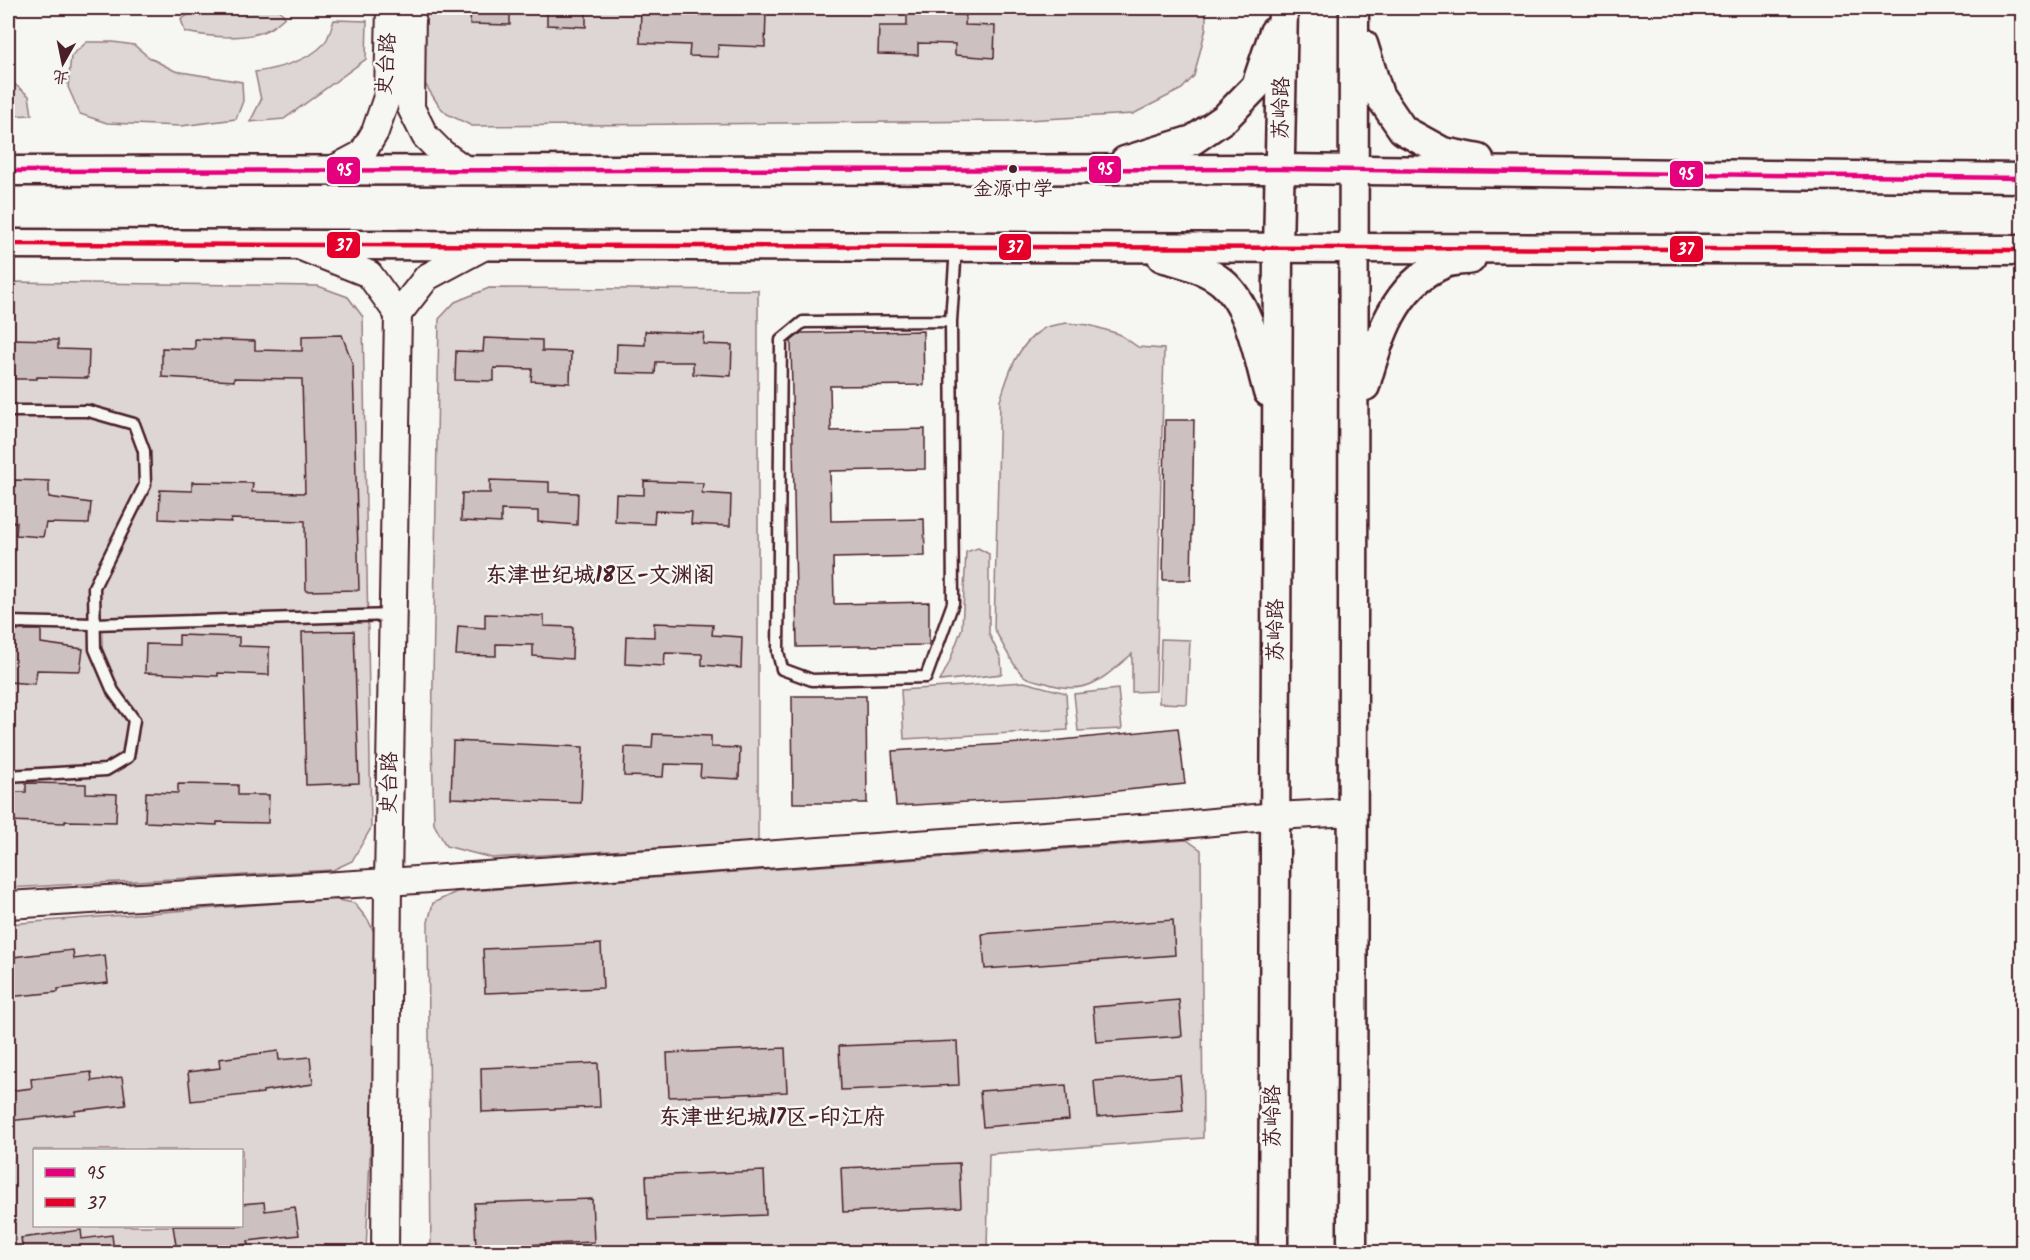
<svg xmlns="http://www.w3.org/2000/svg" width="2030" height="1260" font-family="Kalam,'LXGW WenKai TC',sans-serif">
	<style>
		.green { fill: #ddd6d5; stroke: #947a80; stroke-width: 1.5; fill-rule: evenodd }
		.building { fill: #ccc1c0; stroke: #4a1f2b; stroke-width: 1.5 }
		.lines { fill: none; stroke-linecap: round; stroke-linejoin: round }
		.service-casing { stroke: #4a1f2b; stroke-width: 15 }
		.tertiary-casing { stroke: #4a1f2b; stroke-width: 30 }
		.secondary-casing { stroke: #4a1f2b; stroke-width: 33 }
		.service { stroke: #f6f6f2; stroke-width: 10 }
		.tertiary { stroke: #f6f6f2; stroke-width: 26 }
		.secondary { stroke: #f6f6f2; stroke-width: 28 }
		.bus-1-casing { stroke: #f6f6f2; stroke-width: 9 }
		.bus-2-casing { stroke: #f6f6f2; stroke-width: 9 }
		.bus-1 { stroke: #e5007d; stroke-width: 4.5 }
		.bus-2 { stroke: #e4002b; stroke-width: 4.5 }
		.bus-dot { fill: #4a1f2b; stroke: #f6f6f2; stroke-width: 2 }
		.labels { text-anchor: middle; dominant-baseline: central; stroke-width: 5; stroke-linejoin: round; paint-order: stroke }
		.bus-label { font-size: 20px; fill: #4a1f2b; stroke: #f6f6f2 }
		.street-label { font-size: 21px; fill: #4a1f2b; stroke: #f6f6f2 }
		.neighbourhood-label { font-size: 22px; font-weight: bold; fill: #4a1f2b; stroke: #f6f6f2 }
		.line-badge { stroke: #f6f6f2; stroke-width: 2 }
		.badge-label { font-size: 16px; text-anchor: middle; font-weight: bold; fill: #fff }
	</style>
	<rect width="100%" height="100%" fill="#f6f6f2"/>
	<filter id="ink" filterUnits="userSpaceOnUse"><feTurbulence type="fractalNoise" baseFrequency=".0167" numOctaves="2"/><feDisplacementMap in="SourceGraphic" scale="12" xChannelSelector="R" yChannelSelector="G"/><feConvolveMatrix kernelMatrix="1 2 1 2 8 2 1 2 1" color-interpolation-filters="sRGB"/></filter>
	<g filter="url(#ink)">
		<g class="green">
			<path d="M200,8H278L285,17C280,21 275,26 269,29C247,41 209,37 185,32L181,19Z"/>
			<polygon points="412,8 1206,8 1206,28 1194,76 1182,89 1133,114 1009,121 472,126 447,114 439,106 411,62"/>
			<path d="M334,20L367,21L366,59L284,119L250,122L261,100L255,72C277,69 316,59 327,39C330,33 332,26 334,20Z"/>
			<polygon points="87,42 113,42 134,45 150,58 175,71 242,82 243,101 236,119 181,126 107,123 80,114 68,87 71,56"/>
			<polygon points="8,79 29,96 32,115 8,116"/>
			<polygon points="8,282 318,286 348,297 363,317 371,828 352,861 333,870 8,888"/>
			<polygon points="489,288 758,290 758,842 492,858 446,846 434,824 432,741 439,319 455,302"/>
			<path d="M1066,323L1089,325L1119,334L1138,347L1164,349L1156,691L1132,692V654C1102,679 1087,697 1046,683C1039,681 1029,680 1024,676C1014,669 1000,639 994,628L1000,401C1008,375 1017,344 1043,329C1049,325 1058,325 1066,323Z"/>
			<polygon points="978,548 989,554 989,634 1001,659 1002,674 940,681 949,663 962,628 966,552"/>
			<polygon points="1161,639 1190,640 1187,704 1159,703"/>
			<polygon points="1024,682 1066,693 1068,730 904,739 901,690"/>
			<polygon points="1118,689 1122,729 1078,731 1074,694"/>
			<polygon points="1187,840 1201,850 1203,1138 989,1154 987,1252 431,1252 428,922 433,903 456,892"/>
			<path d="M332,899L354,903L368,920L379,942L366,1252H8V924ZM34,1150H242V1226H34Z"/>
		</g>
		<g class="building">
			<polygon points="471,8 510,8 510,25 470,24"/>
			<polygon points="547,8 586,8 586,27 547,25"/>
			<polygon points="641,8 736,8 736,10 766,11 765,47 718,45 718,57 689,56 690,45 640,43"/>
			<polygon points="907,13 966,15 965,25 995,26 994,58 955,55 955,44 918,43 918,55 878,54 879,26 907,26"/>
			<polygon points="645,331 704,333 703,344 732,345 731,376 693,374 693,362 656,362 655,374 616,373 617,344 645,345"/>
			<polygon points="923,331 924,385 830,386 831,431 925,429 925,469 830,471 831,521 924,519 925,556 833,558 834,604 929,602 929,645 797,647 791,341 801,333"/>
			<polygon points="342,335 353,365 359,590 306,591 305,521 231,519 231,522 159,519 160,490 192,491 192,482 253,483 252,492 305,493 302,379 234,378 234,381 162,377 162,348 195,349 195,339 255,341 255,350 302,351 302,336"/>
			<polygon points="484,338 542,340 542,351 571,352 570,383 531,381 532,369 494,368 494,381 455,380 456,351 483,352"/>
			<polygon points="8,339 58,340 58,349 89,350 88,378 37,377 37,379 14,379 14,369 8,368"/>
			<polygon points="1165,420 1194,420 1191,580 1163,580"/>
			<polygon points="15,480 49,481 49,497 91,503 89,524 46,523 43,537 16,535 17,522 8,522 8,496 13,495"/>
			<polygon points="490,480 549,482 549,492 578,493 577,525 538,522 538,511 501,510 501,523 461,521 462,493 490,493"/>
			<polygon points="644,481 703,483 702,493 731,495 730,526 691,524 692,512 655,511 654,524 615,522 616,494 644,495"/>
			<polygon points="485,614 544,616 544,626 573,627 572,659 533,656 533,645 496,644 496,656 456,655 458,626 485,628"/>
			<polygon points="654,623 713,625 712,635 742,637 741,668 702,665 702,654 665,653 664,666 625,664 626,636 654,637"/>
			<polygon points="8,630 41,630 41,643 83,649 80,671 37,670 35,684 8,682"/>
			<polygon points="354,631 359,783 306,785 302,632"/>
			<polygon points="179,635 239,637 239,646 269,647 269,675 218,673 218,676 145,673 146,644 179,645"/>
			<polygon points="792,696 866,696 867,803 793,803"/>
			<polygon points="1178,728 1185,784 1058,797 896,806 892,751 1052,741"/>
			<polygon points="653,734 711,736 711,747 740,748 739,779 700,777 701,765 664,764 663,777 624,776 625,747 652,748"/>
			<polygon points="453,741 583,747 581,803 451,798"/>
			<polygon points="26,783 86,784 86,793 117,794 116,822 65,821 65,823 8,821 8,792 26,792"/>
			<polygon points="178,784 238,785 238,795 269,795 268,823 217,822 217,825 145,822 146,792 178,793"/>
			<polygon points="1173,920 1175,955 985,969 982,934"/>
			<polygon points="601,944 603,988 485,993 483,949"/>
			<polygon points="73,950 74,959 105,955 108,983 58,989 58,992 8,997 8,967 15,967 13,957"/>
			<polygon points="1179,1000 1182,1036 1096,1042 1093,1007"/>
			<polygon points="957,1041 959,1085 841,1090 839,1046"/>
			<polygon points="785,1048 787,1092 669,1097 667,1053"/>
			<polygon points="278,1051 279,1060 310,1057 313,1084 263,1091 263,1093 191,1101 188,1072 220,1068 219,1059"/>
			<polygon points="598,1063 600,1107 482,1112 481,1068"/>
			<polygon points="91,1072 92,1081 122,1077 126,1105 75,1111 75,1114 8,1121 8,1091 32,1088 31,1079"/>
			<polygon points="1180,1075 1183,1110 1097,1117 1094,1081"/>
			<polygon points="1066,1085 1069,1120 983,1127 980,1091"/>
			<polygon points="959,1163 961,1207 843,1212 841,1168"/>
			<polygon points="764,1171 766,1215 648,1220 646,1176"/>
			<polygon points="592,1199 594,1242 476,1247 474,1203"/>
			<polygon points="264,1202 265,1211 295,1207 299,1235 248,1241 249,1244 177,1251 173,1226 242,1226 242,1204"/>
			<polygon points="81,1230 82,1239 112,1235 114,1252 23,1252 21,1238"/>
		</g>
		<g class="lines">
			<defs>
				<g id="service">
					<polyline points="951,321 803,322 781,340 778,652 782,669 812,680 926,677 953,603 951,321 956,248"/>
					<polyline points="8,411 88,411 134,424 144,451 145,485 94,587 95,649 113,691 134,720 128,757 106,770 8,776"/>
					<polyline points="8,622 94,624 392,615"/>
				</g>
				<g id="tertiary">
					<polyline points="412,8 411,108 425,136 442,153 466,170"/>
					<polyline points="332,170 362,154 375,132 388,94 390,8"/>
					<polyline points="301,247 369,274 398,314 427,277 485,246"/>
					<polyline points="8,905 388,882 1182,825 1275,816 1353,812"/>
					<polyline points="385,1252 388,882 398,314"/>
				</g>
				<g id="secondary">
					<polyline points="1363,44 1379,95 1403,130 1443,152 1479,159"/>
					<polyline points="1125,161 1193,140 1225,118 1256,86 1274,32"/>
					<polyline points="8,171 1281,169 2022,178"/>
					<polyline points="8,244 2022,250"/>
					<path d="M1162,257C1182,263 1205,268 1222,282C1251,306 1258,357 1268,392"/>
					<path d="M1365,386C1378,339 1394,285 1443,264C1451,260 1462,261 1471,259"/>
					<polyline points="1273,1252 1278,250 1283,8"/>
					<polyline points="1352,1252 1354,8"/>
				</g>
			</defs>
			<use href="#service" class="service-casing"/>
			<use href="#tertiary" class="tertiary-casing"/>
			<use href="#secondary" class="secondary-casing"/>
			<use href="#service" class="service"/>
			<use href="#tertiary" class="tertiary"/>
			<use href="#secondary" class="secondary"/>
			<defs>
				<polyline id="bus-1" points="8,171 1281,169 2022,178"/>
				<polyline id="bus-2" points="8,244 2022,250"/>
			</defs>
			<use href="#bus-1" class="bus-1-casing"/>
			<use href="#bus-2" class="bus-2-casing"/>
			<use href="#bus-1" class="bus-1"/>
			<use href="#bus-2" class="bus-2"/>
		</g>
	</g>
	<circle class="bus-dot" cx="1013" cy="169" r="5"/>
	<g class="labels">
		<g class="bus-label">
			<text x="1013" y="190">金源中学</text>
		</g>
		<g class="street-label">
			<text transform="translate(387 64) rotate(-86)">史台路</text>
			<text transform="translate(1282 108) rotate(-89)">苏岭路</text>
			<text transform="translate(1276 630) rotate(-90)">苏岭路</text>
			<text transform="translate(390 783) rotate(-89)">史台路</text>
			<text transform="translate(1273 1116) rotate(-90)">苏岭路</text>
		</g>
		<g class="neighbourhood-label">
			<text x="600" y="576">东津世纪城18区-文渊阁</text>
			<text x="772" y="1118">东津世纪城17区-印江府</text>
		</g>
	</g>
	<g class="line-badge">
		<rect x="1088" y="155" width="34" height="29" rx="6" fill="#e5007d"/>
		<rect x="326" y="156" width="35" height="29" rx="6" fill="#e5007d"/>
		<rect x="1669" y="160" width="35" height="28" rx="6" fill="#e5007d"/>
		<rect x="326" y="231" width="35" height="28" rx="6" fill="#e4002b"/>
		<rect x="998" y="233" width="34" height="28" rx="6" fill="#e4002b"/>
		<rect x="1669" y="235" width="35" height="28" rx="6" fill="#e4002b"/>
	</g>
	<g class="badge-label">
		<text x="1105" y="175">95</text>
		<text x="344" y="176">95</text>
		<text x="1686" y="180">95</text>
		<text x="344" y="251">37</text>
		<text x="1015" y="253">37</text>
		<text x="1686" y="255">37</text>
	</g>
	<rect width="2030" height="1260" fill="none" stroke="#f6f6f2" stroke-width="30"/>
	<rect x="15" y="15" width="2000" height="1230" fill="none" stroke="#4a1f2b" stroke-width="2" filter="url(#ink)"/>
	<rect x="33" y="1149" width="210" height="78" fill="#f6f6f2" stroke="#b1a0a2" stroke-width="1.5"/>
	<rect x="45" y="1168" width="30" height="9" fill="#e5007d" stroke="#b1a0a2" stroke-width="1.5"/>
	<text x="87" y="1179" font-size="18" fill="#4a1f2b">95</text>
	<rect x="45" y="1198" width="30" height="9" fill="#e4002b" stroke="#b1a0a2" stroke-width="1.5"/>
	<text x="87" y="1209" font-size="18" fill="#4a1f2b">37</text>
	<g transform="translate(63 63) rotate(189)" stroke="#f6f6f2" stroke-width="4.5" paint-order="stroke">
	<path d="M0-4.5L10 22L0 15L-10 22Z" fill="#4a1f2b"/>
	<text y="-9" font-size="16" font-weight="bold" text-anchor="middle" fill="#4a1f2b">北</text>
	</g>
</svg>
